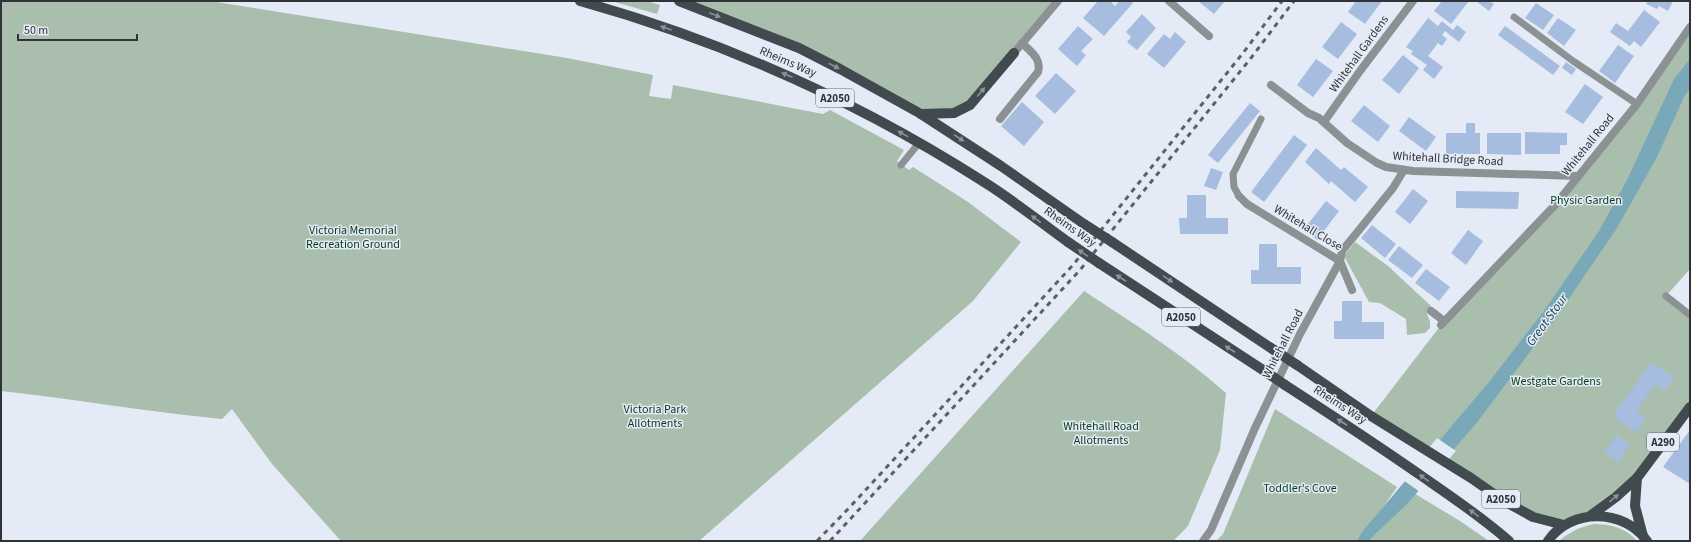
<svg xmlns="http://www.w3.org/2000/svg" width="1691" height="542" font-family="'Source Sans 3',sans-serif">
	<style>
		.green { fill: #a9beac }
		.water { fill: #79a8b8 }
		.pier { fill: #e4ebf6 }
		.building { fill: #a6bde0 }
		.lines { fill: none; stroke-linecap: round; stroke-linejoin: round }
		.service { stroke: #8c9294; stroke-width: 7 }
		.minor { stroke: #8c9294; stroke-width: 8 }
		.primary { stroke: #414b4f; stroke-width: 10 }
		.rail { stroke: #5d6167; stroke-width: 3; stroke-dasharray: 5 5; stroke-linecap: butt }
		.primary-bridge { stroke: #414b4f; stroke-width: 10 }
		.oneway { fill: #8a939a }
		.labels { text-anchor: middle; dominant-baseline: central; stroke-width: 3; stroke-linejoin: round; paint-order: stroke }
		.shield { fill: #e4ebf6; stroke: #656a70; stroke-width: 1 }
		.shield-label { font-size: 11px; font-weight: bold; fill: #2f3236 }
		.street-label { font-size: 12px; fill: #2f3236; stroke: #e4ebf6 }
		.park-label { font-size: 12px; fill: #023e19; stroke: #e4ebf6 }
		.water-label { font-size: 13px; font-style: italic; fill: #133e4a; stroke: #e4ebf6 }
	</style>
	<rect width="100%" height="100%" fill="#e4ebf6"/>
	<g class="green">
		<path d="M1,1H210L567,58L653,75L649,96L671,99L673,85L823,114L830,110L904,150L897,161L909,170L913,167L968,202L1021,242L973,301L699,541H341L272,464L232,409L222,419C148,412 75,399 1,391Z"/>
		<polygon points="611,1 647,1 660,5 657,14"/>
		<polygon points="679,1 1058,1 970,105 921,114 840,69"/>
		<polygon points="1690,27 1690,269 1666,296 1690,315 1690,407 1616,497 1564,525 1533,517 1371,416 1441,325 1587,170"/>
		<polygon points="1355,242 1388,266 1431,306 1427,314 1430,322 1430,328 1425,333 1407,335 1406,319 1380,303 1369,302 1344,256"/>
		<path d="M1084,291C1133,323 1182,354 1226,393L1220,450L1188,526L1173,541H860Z"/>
		<polygon points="1275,409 1397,487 1360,541 1216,541 1223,534"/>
		<polygon points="1407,489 1460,521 1489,541 1362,541"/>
		<path d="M1594,524C1611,524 1626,528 1637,541H1559C1570,532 1579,527 1594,524Z"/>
	</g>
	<polygon class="water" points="1690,59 1690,88 1684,97 1657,157 1617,228 1557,316 1478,421 1409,502 1368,541 1357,541 1362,532 1489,382 1544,311 1599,231 1627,180 1674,79"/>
	<polygon class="pier" points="1437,438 1456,451 1420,492 1403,480"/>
	<g class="building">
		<polygon points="1098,1 1110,1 1115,6 1119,1 1130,1 1133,3 1104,36 1083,18"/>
		<polygon points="1198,1 1225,1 1214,14"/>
		<polygon points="1356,1 1382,1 1365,24 1348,12"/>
		<polygon points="1442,1 1469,1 1451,24 1434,11"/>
		<polygon points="1476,1 1489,1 1494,4 1489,11"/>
		<polygon points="1648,1 1673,1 1668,11 1659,6 1657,9 1646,4"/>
		<polygon points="1536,3 1554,15 1543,30 1525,18"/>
		<polygon points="1644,10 1660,22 1641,47 1634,41 1630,46 1610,32 1616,23 1628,31"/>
		<polygon points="1142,14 1156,28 1137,50 1127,42 1131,37 1126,32"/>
		<polygon points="1428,18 1438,26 1442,21 1453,30 1457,25 1466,32 1459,42 1445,31 1442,35 1447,39 1442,46 1438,43 1428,56 1443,67 1434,79 1423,70 1427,65 1411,54 1413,51 1406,47"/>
		<polygon points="1558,18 1576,30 1564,46 1547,33"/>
		<polygon points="1341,22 1357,34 1338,59 1322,47"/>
		<polygon points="1078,26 1093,39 1081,51 1086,55 1077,66 1058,49"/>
		<polygon points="1505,26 1560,66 1553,75 1498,35"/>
		<polygon points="1175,32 1186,42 1164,68 1147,54 1164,34 1170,39"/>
		<polygon points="1618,45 1634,56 1615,83 1599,71"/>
		<polygon points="1403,55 1419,68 1399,94 1382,80"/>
		<polygon points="1316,59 1333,71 1313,97 1297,85"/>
		<polygon points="1566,62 1576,69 1572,75 1562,68"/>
		<polygon points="1056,73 1076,91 1055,114 1035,96"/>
		<polygon points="1585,84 1603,97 1583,124 1565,112"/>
		<polygon points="1022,102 1044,122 1024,146 1001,126"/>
		<polygon points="1250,103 1260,111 1218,163 1208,155"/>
		<polygon points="1364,105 1390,126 1378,142 1351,121"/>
		<polygon points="1409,117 1436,137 1426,151 1399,131"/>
		<polygon points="1466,123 1475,123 1475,133 1480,133 1480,154 1446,154 1446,133 1466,133"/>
		<polygon points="1525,132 1567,133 1567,145 1560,145 1560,154 1525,154"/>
		<polygon points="1487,133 1521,133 1521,155 1487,154"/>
		<polygon points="1294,135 1307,145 1264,202 1251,192"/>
		<polygon points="1316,148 1341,170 1344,167 1368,187 1355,202 1331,181 1329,184 1305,162"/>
		<polygon points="1211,168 1223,172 1216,190 1204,186"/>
		<polygon points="1413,189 1428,201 1410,224 1395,212"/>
		<polygon points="1456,191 1519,192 1518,209 1456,208"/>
		<polygon points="1187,195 1206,195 1206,218 1228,218 1228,234 1180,234 1179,218 1187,218"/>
		<polygon points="1326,201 1339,211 1317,240 1304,229"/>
		<polygon points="1372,225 1396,244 1385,258 1361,238"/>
		<polygon points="1468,230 1483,241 1466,265 1451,253"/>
		<polygon points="1259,244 1277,244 1277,267 1301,267 1301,284 1251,284 1251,270 1259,270"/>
		<polygon points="1399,246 1423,265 1412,278 1388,260"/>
		<polygon points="1426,269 1450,287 1439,301 1415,283"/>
		<polygon points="1342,301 1362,301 1362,322 1384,322 1384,339 1334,339 1334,321 1342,321"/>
		<polygon points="1651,362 1674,378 1665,391 1655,384 1636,411 1646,418 1636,432 1613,416"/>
		<polygon points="1690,430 1690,484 1663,467"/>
		<polygon points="1617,435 1630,444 1618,462 1604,452"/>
	</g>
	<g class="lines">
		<g class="service">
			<polyline points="1514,17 1573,61 1637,104"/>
			<polyline points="901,165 919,143"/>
			<polyline points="1239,196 1234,187 1233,174 1261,119"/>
			<polyline points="1666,296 1690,315"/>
		</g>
		<g class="minor">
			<polyline points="1169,1 1209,36"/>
			<polyline points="1014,53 1058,1"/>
			<polyline points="1271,85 1308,113 1319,118 1347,143 1377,163 1386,167 1413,171 1578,176"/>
			<path d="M1000,119L1038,72C1042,59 1031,52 1022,43"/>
			<polyline points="1324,122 1360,71 1413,1"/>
			<polyline points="1239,196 1247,204 1340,261 1352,290"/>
			<polyline points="1431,311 1444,321"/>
			<polyline points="1441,325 1555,205 1637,104 1690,27"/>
			<polyline points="1203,541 1211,530 1255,428 1300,334 1340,261 1342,251 1393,188 1404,170"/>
		</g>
		<g class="primary">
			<path d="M580,1C723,41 859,102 984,182C1013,200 1040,222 1068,242"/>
			<polyline points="679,1 799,48 840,69 921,114 1001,166 1084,224"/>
			<polyline points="921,114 954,113 970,105 1014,53"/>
			<polyline points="1112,242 1274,350"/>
			<polyline points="1099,263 1263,370"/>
			<polyline points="1297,365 1371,416 1471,478 1504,501 1533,517 1564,525"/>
			<path d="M1285,385C1333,416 1380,447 1426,479C1455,499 1483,518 1509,541"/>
			<polyline points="1637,478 1635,506 1643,536"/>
			<polyline points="1590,516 1616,497 1637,478 1690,407"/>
			<path d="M1548,541C1570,508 1624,508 1647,541"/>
		</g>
		<g class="rail">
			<polyline points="817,541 849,508 1073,265 1243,53 1282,1"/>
			<polyline points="830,541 1080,270 1251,58 1294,1"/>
		</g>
		<g class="primary-bridge">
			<polyline points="1084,224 1112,242"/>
			<polyline points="1068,242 1099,263"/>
			<polyline points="1274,350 1297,365"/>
			<polyline points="1263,370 1285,385"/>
		</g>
	</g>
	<defs><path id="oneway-solid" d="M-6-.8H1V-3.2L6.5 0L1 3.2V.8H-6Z"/></defs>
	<g class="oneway">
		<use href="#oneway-solid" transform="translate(715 15) rotate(22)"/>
		<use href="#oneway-solid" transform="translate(666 28) rotate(-161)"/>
		<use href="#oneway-solid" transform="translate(834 66) rotate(27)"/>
		<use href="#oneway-solid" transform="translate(787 75) rotate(-157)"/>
		<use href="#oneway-solid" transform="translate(981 92) rotate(-50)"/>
		<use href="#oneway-solid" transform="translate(903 134) rotate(-151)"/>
		<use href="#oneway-solid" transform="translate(959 138) rotate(33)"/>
		<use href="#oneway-solid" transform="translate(1036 219) rotate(-144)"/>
		<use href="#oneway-solid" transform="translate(1083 253) rotate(-146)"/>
		<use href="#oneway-solid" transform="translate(1121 278) rotate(-147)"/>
		<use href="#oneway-solid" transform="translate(1168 279) rotate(34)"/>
		<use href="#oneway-solid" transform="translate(1230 349) rotate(-147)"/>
		<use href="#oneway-solid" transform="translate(1342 422) rotate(-147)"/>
		<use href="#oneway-solid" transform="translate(1424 478) rotate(-145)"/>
		<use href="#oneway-solid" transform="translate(1614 498) rotate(-39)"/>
		<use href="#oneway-solid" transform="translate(1474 513) rotate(-144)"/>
	</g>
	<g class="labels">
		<g class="shield">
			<rect x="816" y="89" width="38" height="18" rx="3"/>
			<rect x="1162" y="308" width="38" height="18" rx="3"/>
			<rect x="1647" y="433" width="32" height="18" rx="3"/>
			<rect x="1482" y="490" width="38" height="18" rx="3"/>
		</g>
		<g class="shield-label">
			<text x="835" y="98">A2050</text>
			<text x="1181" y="317">A2050</text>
			<text x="1663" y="442">A290</text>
			<text x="1501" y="499">A2050</text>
		</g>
		<g class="street-label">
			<text transform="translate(1359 54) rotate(-54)">Whitehall Gardens</text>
			<text transform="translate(788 62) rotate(23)">Rheims Way</text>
			<text transform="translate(1588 145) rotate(-51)">Whitehall Road</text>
			<text transform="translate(1448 159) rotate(3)">Whitehall Bridge Road</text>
			<text transform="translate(1070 227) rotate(35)">Rheims Way</text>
			<text transform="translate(1308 228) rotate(31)">Whitehall Close</text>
			<text transform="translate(1283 344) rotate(-63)">Whitehall Road</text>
			<text transform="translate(1340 405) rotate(33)">Rheims Way</text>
		</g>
		<g class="park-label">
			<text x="1586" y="200">Physic Garden</text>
			<text x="353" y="230">Victoria Memorial<tspan x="353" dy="14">Recreation Ground</tspan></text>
			<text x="1556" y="381">Westgate Gardens</text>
			<text x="655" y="409">Victoria Park<tspan x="655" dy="14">Allotments</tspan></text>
			<text x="1101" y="426">Whitehall Road<tspan x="1101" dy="14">Allotments</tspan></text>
			<text x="1300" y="488">Toddler's Cove</text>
		</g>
		<g class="water-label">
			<text transform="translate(1547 320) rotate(-54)">Great Stour</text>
		</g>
	</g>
	<rect width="1691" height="542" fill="none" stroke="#2f3236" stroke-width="4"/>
	<path d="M18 34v6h119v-6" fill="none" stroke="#2f3236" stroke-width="2"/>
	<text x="24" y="34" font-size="12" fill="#2f3236" stroke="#e4ebf6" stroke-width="3" paint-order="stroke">50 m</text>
</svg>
